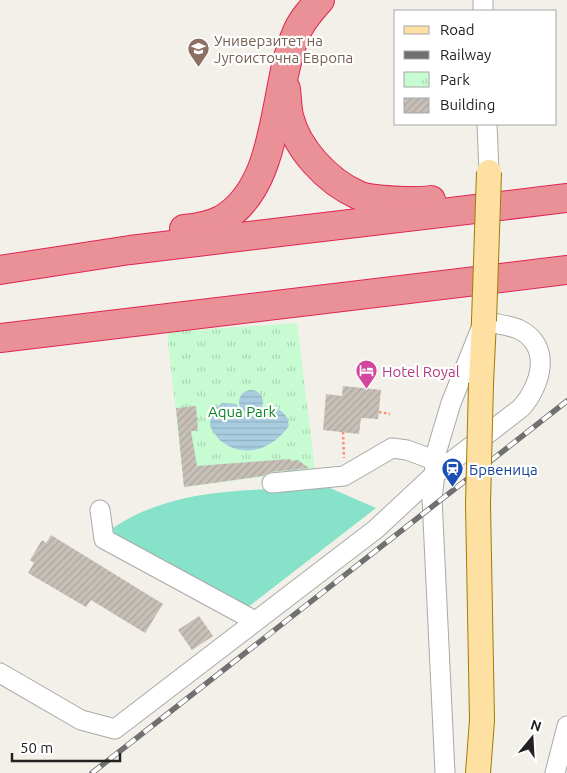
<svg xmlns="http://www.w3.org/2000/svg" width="567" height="773" font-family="Ubuntu,sans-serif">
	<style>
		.park { fill: url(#park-tufts) }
		.pitch { fill: #86e2c9 }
		.water { fill: url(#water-rules) }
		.building { fill: url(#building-hatch) }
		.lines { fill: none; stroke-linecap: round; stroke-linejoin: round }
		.minor-casing { stroke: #a9a9a9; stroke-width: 21 }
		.major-casing { stroke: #a07d00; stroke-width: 26 }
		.highway-casing { stroke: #e02651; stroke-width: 30 }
		.path { stroke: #fd8e6f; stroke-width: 2.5; stroke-dasharray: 2.5 2.5; stroke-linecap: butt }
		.minor { stroke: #fff; stroke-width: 19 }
		.major { stroke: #fee0a2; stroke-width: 24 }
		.highway { stroke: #ea9097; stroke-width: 28 }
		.rail-casing { stroke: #707070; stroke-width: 5.5 }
		.rail { stroke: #fff; stroke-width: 4; stroke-dasharray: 11; stroke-linecap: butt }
		.major-bridge-casing { stroke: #a07d00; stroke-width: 26; stroke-linecap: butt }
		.major-bridge { stroke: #fee0a2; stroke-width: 24 }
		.labels { text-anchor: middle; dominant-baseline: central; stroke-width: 4.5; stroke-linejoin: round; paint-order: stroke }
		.education-label { font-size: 15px; fill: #785e54; stroke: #fff; text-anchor: start }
		.hotel-label { font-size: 15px; fill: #b23c85; stroke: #fff; text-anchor: start }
		.park-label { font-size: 15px; fill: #098622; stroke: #fff }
		.transit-label { font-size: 15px; fill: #164399; stroke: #fff; text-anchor: start }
	</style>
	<defs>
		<pattern id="park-tufts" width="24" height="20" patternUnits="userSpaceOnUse" patternTransform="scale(1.25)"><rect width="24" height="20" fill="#c7fbd1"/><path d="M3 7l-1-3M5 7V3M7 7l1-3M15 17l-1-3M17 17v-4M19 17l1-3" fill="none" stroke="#abd7b3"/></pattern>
		<pattern id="water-rules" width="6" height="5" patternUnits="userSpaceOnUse" patternTransform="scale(1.25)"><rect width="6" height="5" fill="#a9cde0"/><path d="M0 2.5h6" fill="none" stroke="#91b0c0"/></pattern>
		<pattern id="building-hatch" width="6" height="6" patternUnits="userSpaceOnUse" patternTransform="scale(1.25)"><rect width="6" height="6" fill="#c7c0b8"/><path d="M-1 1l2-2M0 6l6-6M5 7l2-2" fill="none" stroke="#aba59e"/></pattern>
	</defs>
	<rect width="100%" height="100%" fill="#f2f0e9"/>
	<polygon class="park" points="297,323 315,470 184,487 167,332"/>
	<path class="pitch" d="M330,488L376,508L247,608L115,538L113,528C177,485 256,490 330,488Z"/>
	<g class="water">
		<circle cx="251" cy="402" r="12"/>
		<path d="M222,403L237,404L239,413C251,422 258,414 269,406C282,410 287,413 289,426C273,448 246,460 221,441C217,438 213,431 210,426L211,412Z"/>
	</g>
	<g class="building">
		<polygon points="343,386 381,390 378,419 361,418 359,434 323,430 326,394 342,396"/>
		<polygon points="196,406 198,431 191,431 197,466 290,459 291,461 298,460 309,468 271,472 263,476 184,487 176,408"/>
		<polygon points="51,535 163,604 145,633 91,600 86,607 28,573 34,563 30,560 42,540 46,543"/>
		<polygon points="199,616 213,636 192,650 178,630"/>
	</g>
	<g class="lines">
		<defs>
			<g id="minor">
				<polyline points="483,0 483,11"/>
				<polyline points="487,124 489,172"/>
				<polyline points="272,483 344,476 392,448 407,450 434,460"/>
				<polyline points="100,510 104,539 255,621"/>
				<path d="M0,673L81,720L115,729L376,529L435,474L521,408C541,386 553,345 518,329C508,325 495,324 484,321L451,403L434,460L435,474L432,498L445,773"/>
				<polyline points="555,773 567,726"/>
			</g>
			<g id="major">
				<polyline points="481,383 484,321"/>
				<polyline points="478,773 482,720 478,504"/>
			</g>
			<g id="highway">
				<path d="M286,89C287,97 287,107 289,116C297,149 327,181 358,195C371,201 416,202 431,200"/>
				<path d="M184,229C196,228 211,225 221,220C281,186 272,90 296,34C301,21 311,10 320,0"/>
				<polyline points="0,270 130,250 567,198"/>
				<polyline points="0,338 567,270"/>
			</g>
		</defs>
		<use href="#minor" class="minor-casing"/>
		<use href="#major" class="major-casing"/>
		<use href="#highway" class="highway-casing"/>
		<g class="path">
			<polyline points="379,412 390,414"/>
			<polyline points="343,432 344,458"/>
		</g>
		<use href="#minor" class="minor"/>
		<use href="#major" class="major"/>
		<use href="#highway" class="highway"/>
		<defs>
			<polyline id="rail" points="92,773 567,401"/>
		</defs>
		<use href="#rail" class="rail-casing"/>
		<use href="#rail" class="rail"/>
		<defs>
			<g id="major-bridge">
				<polyline points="484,321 489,172"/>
				<polyline points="478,504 481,383"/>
			</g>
		</defs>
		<use href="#major-bridge" class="major-bridge-casing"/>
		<use href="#major-bridge" class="major-bridge"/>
	</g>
	<defs>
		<symbol id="university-pin" viewBox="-11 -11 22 30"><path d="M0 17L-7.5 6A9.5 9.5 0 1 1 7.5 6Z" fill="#8d6e63" stroke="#fff"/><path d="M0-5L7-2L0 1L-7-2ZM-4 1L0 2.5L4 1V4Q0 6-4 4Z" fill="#fff"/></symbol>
		<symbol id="hotel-pin" viewBox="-11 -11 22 30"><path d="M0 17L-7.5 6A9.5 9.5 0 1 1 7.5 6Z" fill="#d1479c" stroke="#fff"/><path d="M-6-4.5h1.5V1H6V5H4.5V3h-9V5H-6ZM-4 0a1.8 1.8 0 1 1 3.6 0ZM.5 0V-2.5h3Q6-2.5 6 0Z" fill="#fff"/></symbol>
		<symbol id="station-pin" viewBox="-11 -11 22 30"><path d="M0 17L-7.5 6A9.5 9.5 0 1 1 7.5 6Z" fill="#1a4fb4" stroke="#fff"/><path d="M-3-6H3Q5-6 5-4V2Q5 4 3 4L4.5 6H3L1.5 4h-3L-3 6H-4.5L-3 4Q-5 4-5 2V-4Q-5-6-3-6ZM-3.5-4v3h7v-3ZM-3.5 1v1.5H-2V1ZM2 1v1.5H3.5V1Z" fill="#fff"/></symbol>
	</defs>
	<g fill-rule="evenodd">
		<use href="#university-pin" x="186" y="36" width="25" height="34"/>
		<use href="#hotel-pin" x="354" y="358" width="25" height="34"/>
		<use href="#station-pin" x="440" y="456" width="25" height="34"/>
	</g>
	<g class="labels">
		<g class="education-label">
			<text x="214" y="40">Универзитет на<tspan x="214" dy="17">Југоисточна Европа</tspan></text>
		</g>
		<g class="hotel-label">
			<text x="382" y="371">Hotel Royal</text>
		</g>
		<g class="park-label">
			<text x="242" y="411">Aqua Park</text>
		</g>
		<g class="transit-label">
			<text x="469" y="469">Брвеница</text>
		</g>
	</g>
	<rect x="394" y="10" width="162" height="115" fill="#ffffff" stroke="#a7a7a7"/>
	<rect x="404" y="26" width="25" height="8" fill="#fee0a2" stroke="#a7a7a7"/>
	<text x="440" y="35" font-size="15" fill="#222222">Road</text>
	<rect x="404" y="51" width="25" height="8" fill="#707070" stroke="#a7a7a7"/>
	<text x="440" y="60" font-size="15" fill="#222222">Railway</text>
	<rect x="404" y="72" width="25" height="15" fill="url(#park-tufts)" stroke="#a7a7a7"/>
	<text x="440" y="85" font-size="15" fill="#222222">Park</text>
	<rect x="404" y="98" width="25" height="15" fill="url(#building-hatch)" stroke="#a7a7a7"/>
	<text x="440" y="110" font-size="15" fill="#222222">Building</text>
	<g transform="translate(532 738) rotate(18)" stroke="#ffffff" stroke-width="4" paint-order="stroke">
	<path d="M0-4L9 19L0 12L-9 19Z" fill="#222222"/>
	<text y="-8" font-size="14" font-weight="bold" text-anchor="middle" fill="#222222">N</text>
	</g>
	<path d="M12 753v8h108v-8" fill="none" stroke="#222222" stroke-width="2.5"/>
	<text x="20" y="753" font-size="15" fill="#222222" stroke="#ffffff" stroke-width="4" paint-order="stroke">50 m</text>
</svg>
